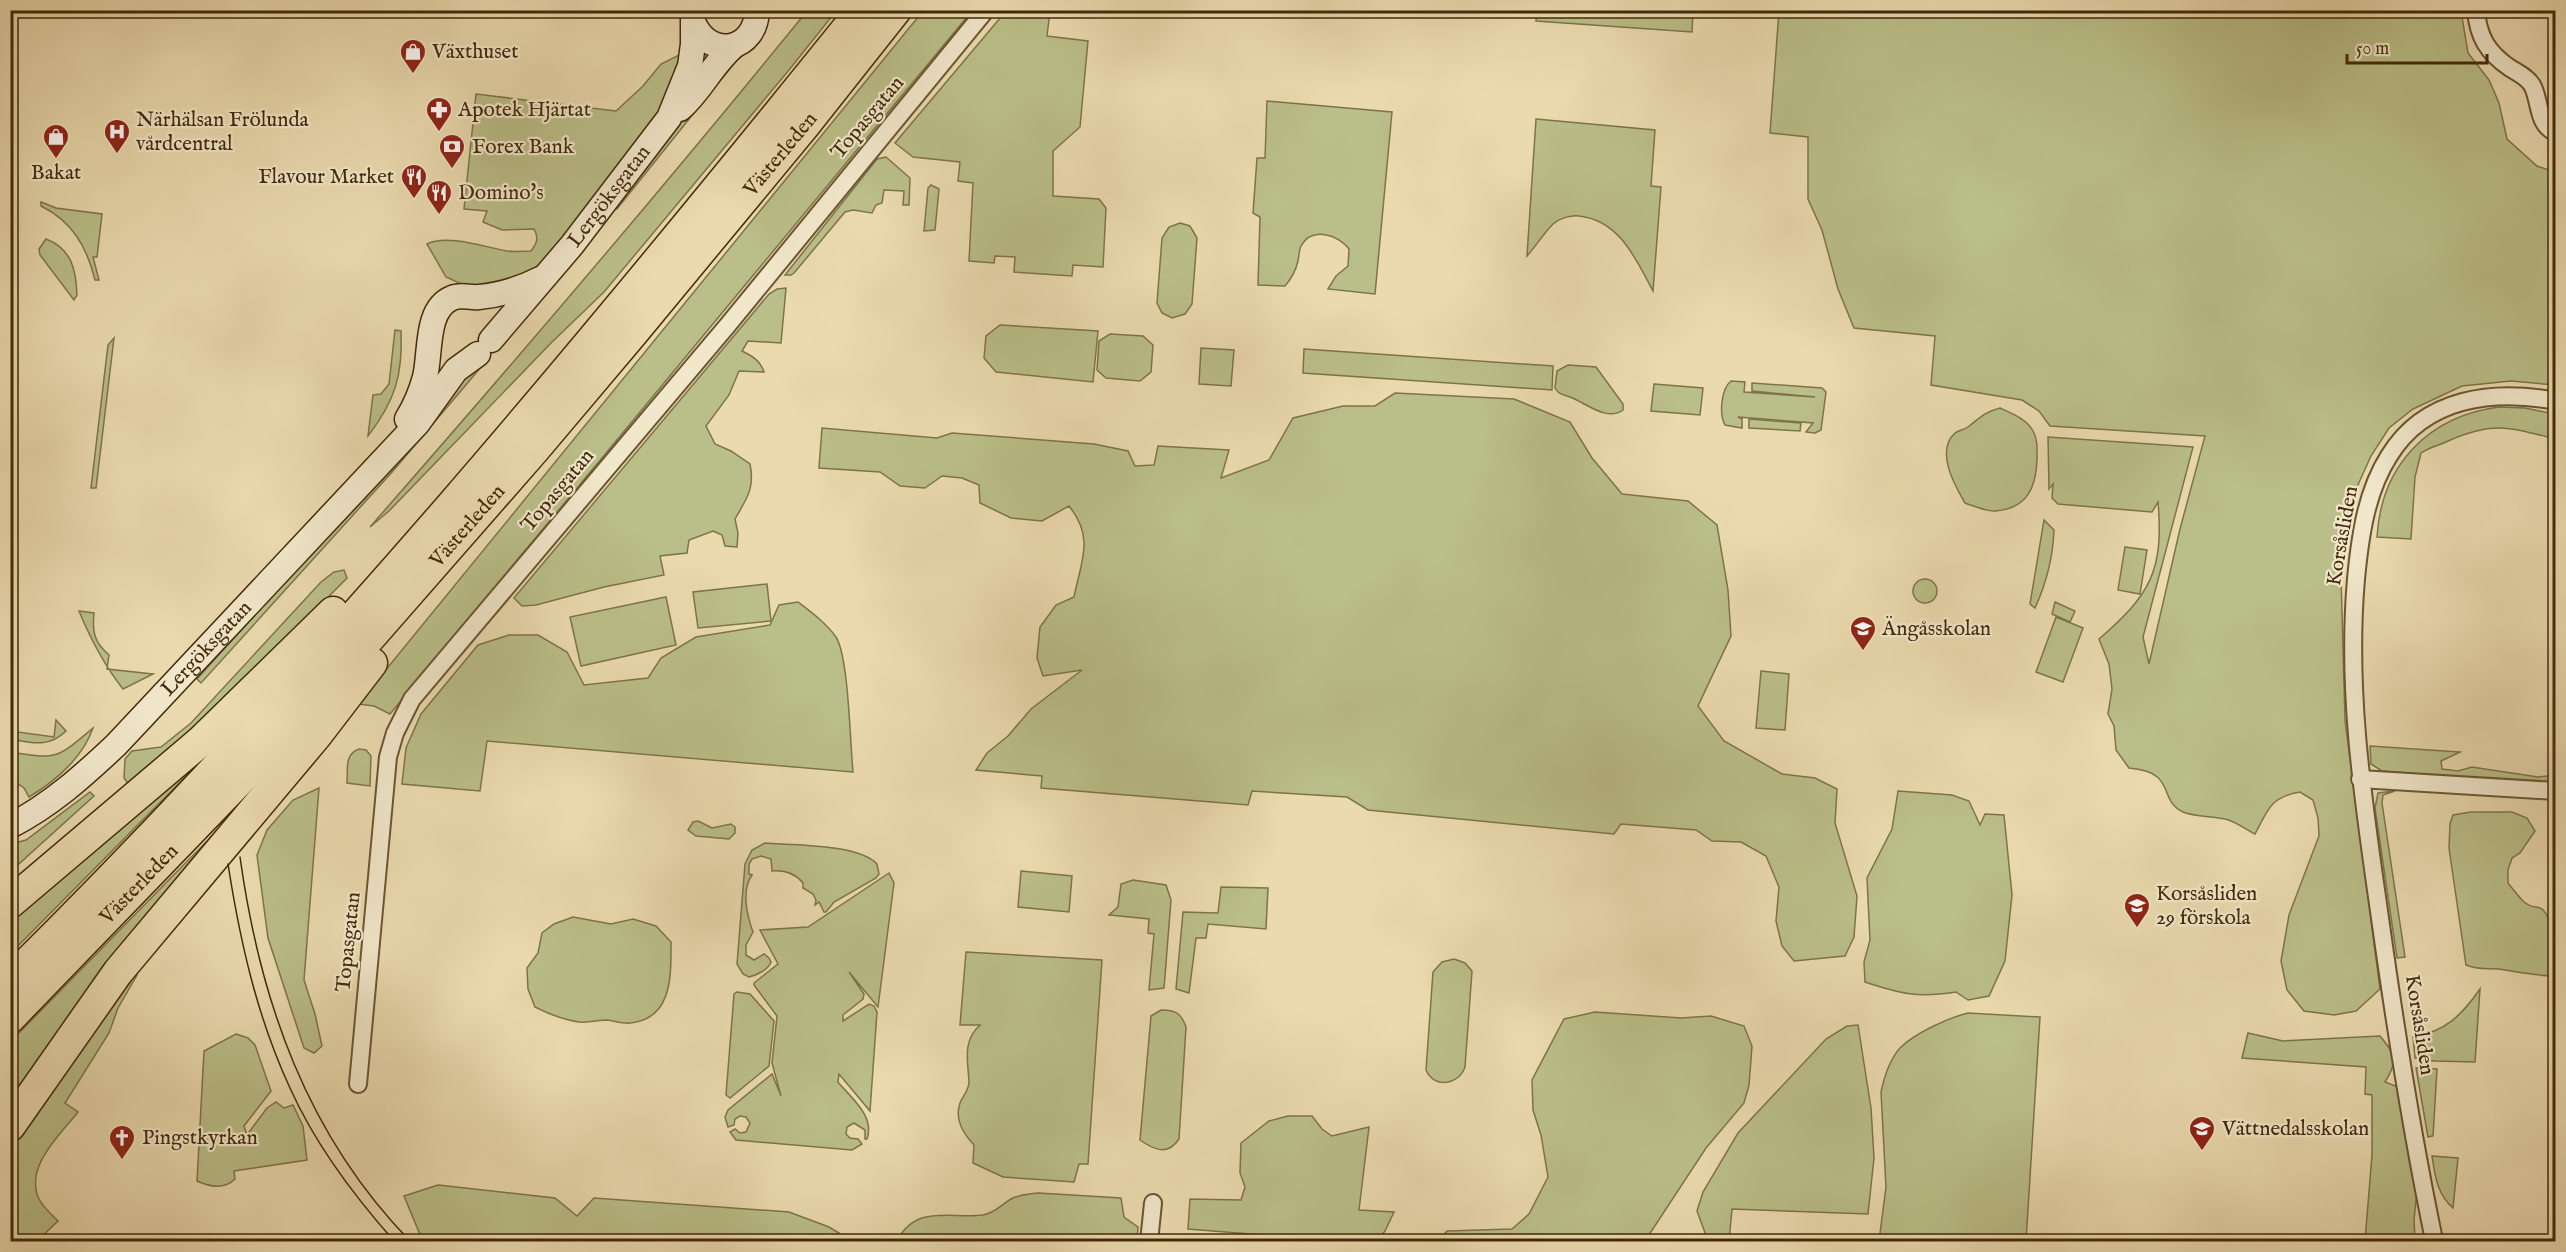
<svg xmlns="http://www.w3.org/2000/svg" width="2566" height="1252" font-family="'IM FELL English',serif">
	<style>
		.green { fill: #babe88; stroke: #7e7449; stroke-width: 1.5 }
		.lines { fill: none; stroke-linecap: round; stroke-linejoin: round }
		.street-casing { stroke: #6c5533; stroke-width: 20 }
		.secondary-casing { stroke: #42290a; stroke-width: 27 }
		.highway-casing { stroke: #42290a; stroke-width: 33 }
		.street { stroke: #f1e7ca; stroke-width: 16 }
		.secondary { stroke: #f1e7ca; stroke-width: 24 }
		.highway { stroke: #eadaae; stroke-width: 30 }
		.tram { stroke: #42290a; stroke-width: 1.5 }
		.labels { text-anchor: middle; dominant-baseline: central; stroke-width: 4.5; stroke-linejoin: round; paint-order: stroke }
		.poi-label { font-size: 21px; fill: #42290a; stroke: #f1e7ca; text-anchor: start }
		.street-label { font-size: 21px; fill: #42290a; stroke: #f1e7ca }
	</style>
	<rect width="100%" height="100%" fill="#eadaae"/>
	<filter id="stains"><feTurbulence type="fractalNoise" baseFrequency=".00333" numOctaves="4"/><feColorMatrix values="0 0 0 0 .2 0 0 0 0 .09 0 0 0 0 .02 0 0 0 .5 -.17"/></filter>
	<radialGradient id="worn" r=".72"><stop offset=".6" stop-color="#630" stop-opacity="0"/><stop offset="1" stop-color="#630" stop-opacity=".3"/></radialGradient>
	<g class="green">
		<path d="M807,11H836L789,70L604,292L551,343L389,511L370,527C519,357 665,186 807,11Z"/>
		<polygon points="923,11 972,11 390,714 374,706 358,704"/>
		<polygon points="1006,11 1050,11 1047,36 1088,41 1080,127 1053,151 1053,196 1099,199 1106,208 1103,267 1073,265 1072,276 1014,272 1015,257 995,256 994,263 969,261 973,183 958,181 960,162 913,157 895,143"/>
		<polygon points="1537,11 1693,11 1692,32 1536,21"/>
		<path d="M1779,11H2461L2468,53L2489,80L2499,103L2507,139L2537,166L2555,172V385L2511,381L2462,386L2413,409L2389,428L2371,456L2357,487L2341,576L2345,720L2380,989L2356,1011L2334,1015L2304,1011L2287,990L2281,961L2289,915L2319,836L2318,818L2313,800L2300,792C2270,797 2268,810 2255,834C2245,829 2235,821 2225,819C2213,816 2195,817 2183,812C2157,800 2178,772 2129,768L2116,750L2114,726L2108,714L2112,689L2109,664L2099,639C2150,595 2164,571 2158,502L2152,512L2058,504L2052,498L2053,484L2049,489L2048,437L2193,447L2143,637L2149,664L2180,529L2205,436L2050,426L2039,411L2022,400L1931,385L1935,336L1854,328L1838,289L1822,230L1808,199V137L1770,133Z"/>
		<path d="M685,52L658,115L537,270L522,280L472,289L446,277L427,244C448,234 484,247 507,251C514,252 523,251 531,251C537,243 539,238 534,229L502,230L483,222L487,211L464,209L476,94L616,111L643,86L661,64Z"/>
		<polygon points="742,53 617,209 613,205 691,107"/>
		<path d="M1267,101L1392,112L1375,294L1328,289L1336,276L1348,266L1349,249C1339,235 1312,226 1301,246C1299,250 1299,257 1298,261C1296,270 1291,279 1285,286L1258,285L1260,217L1253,213L1257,158H1265Z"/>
		<path d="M1536,119L1655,130L1651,186L1661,187L1653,291C1636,259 1619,220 1579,216C1571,215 1560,218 1553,224C1544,233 1536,246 1527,256Z"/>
		<polygon points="886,157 910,178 909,205 903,205 904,191 884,190 882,203 876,205 872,213 853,210 845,212 794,273 791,275 785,275 877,159"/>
		<polygon points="931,185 939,189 935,230 924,231 928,188"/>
		<path d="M41,202L56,208L102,214L97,257H93L99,280H95C87,247 72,221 41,206Z"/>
		<polygon points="1180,223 1190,226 1197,238 1192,304 1185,314 1172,318 1162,313 1157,303 1162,238 1169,227"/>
		<path d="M46,239C72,249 76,270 77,295L74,300L40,255L39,249Z"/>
		<path d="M786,288L781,343L748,341L742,351C752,356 760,360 764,372L739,371L729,395L706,426L715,444L731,451L750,464C755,488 747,498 735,519L738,533L737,547L725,546L722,535L713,531L689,540L687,553L660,556L664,575L604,587L536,605L522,606L514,598L769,294L777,289Z"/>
		<polygon points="1000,325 1098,331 1093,382 996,372 984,358 986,336"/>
		<path d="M395,330L401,331C403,375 395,401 368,436L373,395L381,394L389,384Z"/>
		<polygon points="1110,334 1143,336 1153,345 1151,372 1140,381 1106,378 1097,370 1099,341"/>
		<polygon points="114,338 96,488 91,488 108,345"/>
		<polygon points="1201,348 1234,350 1231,386 1199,384"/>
		<polygon points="1304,349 1553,366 1552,390 1303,373"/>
		<polygon points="476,363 481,367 393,471 201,683 197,679 423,428"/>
		<path d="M1568,365L1596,367L1623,404V410C1607,422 1586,403 1570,397C1563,394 1559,395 1555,388L1557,371Z"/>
		<path d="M1731,381L1745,382L1744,392L1815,397L1752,391V383L1822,388L1826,392L1821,430L1815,433L1806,432L1813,423L1738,417L1742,419V428L1725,425C1719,414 1721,389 1731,381Z"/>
		<polygon points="1654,384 1703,388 1700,415 1651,411"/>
		<path d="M1395,393L1514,399L1570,422L1592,458L1622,494L1688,501L1717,525L1728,590L1731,636L1698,706L1724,741L1782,774L1815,778L1837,789L1835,823L1857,896L1854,937L1845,956L1794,961L1782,946L1776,921L1779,887L1766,856L1741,842L1712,841L1696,830L1621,824L1614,834L1368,810L1347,797L1252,791L1248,805L1041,788L1042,776L976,770L987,753L1008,736L1031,709L1082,670L1043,676L1037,658L1040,627L1056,605L1074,597C1081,561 1095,538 1069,506L1042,521L1011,518L980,503L979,485L962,478L942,476L925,488L900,486L880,472L819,468L822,428L937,438L952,433L1094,444L1128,451L1135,466L1154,465L1158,446L1229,450L1221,478L1269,460L1293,418L1343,406H1375Z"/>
		<path d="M2499,407L2525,408L2555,414V439C2509,427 2492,421 2446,442C2437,446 2430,447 2421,453L2415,477L2411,539L2377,537C2381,466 2428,416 2499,407Z"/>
		<path d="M2000,408C2011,413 2027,419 2033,431C2038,440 2037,449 2037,459C2036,487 2028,508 1996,511C1987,512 1974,506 1965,503C1955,486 1935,451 1955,433C1959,430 1964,430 1968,427C1981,417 1983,413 2000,408Z"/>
		<polygon points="1749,419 1801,423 1800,431 1749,428"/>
		<path d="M2044,520L2054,530C2053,556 2046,584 2035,608L2030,604Z"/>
		<polygon points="2125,547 2147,550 2140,594 2118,590"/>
		<polygon points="344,570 347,578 239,687 133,783 127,782 124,778 125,759 132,751 161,747 191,723 321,582 334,572"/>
		<circle cx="1925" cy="591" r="12"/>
		<polygon points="767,584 771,621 698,628 693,592"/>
		<polygon points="666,597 676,645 581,666 570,617"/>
		<path d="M798,602C811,612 826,623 836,637C849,658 850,744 853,772L487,741L480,791L402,784L406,748L421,714L478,645L509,635H538L567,652L584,685L648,678L661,658L696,637L770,625L779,605Z"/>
		<polygon points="2055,602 2075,611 2070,622 2052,614"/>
		<path d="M79,611L94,613C92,632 94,642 109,655L107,669L153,674L123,689C104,665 91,640 79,611Z"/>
		<polygon points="2056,617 2083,628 2063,682 2036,672"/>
		<polygon points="1761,671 1789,674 1785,730 1756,728"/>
		<path d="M56,720L66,731C49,748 32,743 11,739V731L54,737Z"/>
		<path d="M93,728C83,757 56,781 29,797L24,788L11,779V752C58,760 57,758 93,728Z"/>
		<polygon points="2370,746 2460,752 2441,761 2442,769 2458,771 2472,767 2538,777 2555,775 2555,784 2382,771 2371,764"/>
		<polygon points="215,747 11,953 11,916"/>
		<path d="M359,749L366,750L371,756L370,786L347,783C348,770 344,754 359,749Z"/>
		<polygon points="319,788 304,980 315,1014 322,1046 314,1053 304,1048 268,938 257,855 267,830 293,800"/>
		<polygon points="256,791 11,1117 11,1041"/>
		<path d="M1898,791L1952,795L1969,801L1980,825L1985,814L2004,815L2012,895L2005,961L1989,996L1968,1000L1956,992C1918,998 1901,994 1865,982L1864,962L1870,940L1867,878L1892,829Z"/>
		<polygon points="2395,791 2383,795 2382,803 2405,957 2397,958 2375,808 2378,793"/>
		<polygon points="90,792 94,796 11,871 11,844 26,840"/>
		<path d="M2471,812H2512L2527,818L2535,831L2520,853L2512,858L2508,870V883C2513,889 2518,896 2524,902C2538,913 2541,898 2551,925L2555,927V976C2536,976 2518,972 2499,969C2486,968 2478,970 2466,965L2449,848L2450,824L2453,815Z"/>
		<polygon points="698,821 712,828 731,824 735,827 735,833 729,839 696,836 688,830 693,822"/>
		<path d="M765,843C792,845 859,844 877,864L879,874L876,878L834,902L826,912H824L819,902L815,905L816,900L813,894L803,888V883C795,873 785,870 772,871L771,859L761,856L752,859L749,864V874L752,875C741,890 747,916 753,932L746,945V955L754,960L764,954L769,958L771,962C768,970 757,975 749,977L743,974L737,964L745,864L752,850Z"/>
		<polygon points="1021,871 1072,876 1069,912 1018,907"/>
		<path d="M889,873L894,883L878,1007L849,972L864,994L863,999L843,1015V1021L869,1004L874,1006L877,1012L870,1111L839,1074L838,1082C852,1099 875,1116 867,1139H865V1130L854,1123L847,1127L846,1134L850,1138L858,1139L862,1144L852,1150L736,1140L730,1132L735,1129L740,1133L746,1132L750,1123L746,1117L740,1116L735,1119L734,1125L728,1127L725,1117L728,1110L772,1074L781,1096L772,1063L777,1016L754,985V983L778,964L760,930L808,927Z"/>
		<polygon points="1133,880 1166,885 1171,900 1164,988 1149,990 1154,934 1148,933 1149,919 1109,915 1118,907 1121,884"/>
		<polygon points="1221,887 1268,888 1266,929 1208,924 1206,938 1196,938 1189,993 1176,989 1183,912 1218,913"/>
		<path d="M573,917L611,924L633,919L656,926L671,942C671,975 673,1019 630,1023C623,1024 615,1021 607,1020C598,1020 589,1023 579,1022C564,1020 549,1014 535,1007L528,989L527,968L538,953L542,933L554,924Z"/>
		<path d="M966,952L1102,960L1088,1164H1079L1074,1182L1003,1177L973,1163L974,1145C964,1134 954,1120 960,1103C963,1096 969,1090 969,1082C968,1061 962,1041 980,1025H960Z"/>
		<path d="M1454,959L1465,963L1472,971L1465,1067C1459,1085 1434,1089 1426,1070L1433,972L1442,962Z"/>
		<path d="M136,965L137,975L118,1008L109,1033L65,1103L78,1112C60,1135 24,1167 39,1199C43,1207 52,1215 58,1221L37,1241L11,1242V1146Z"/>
		<path d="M2480,989L2475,1062L2434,1061L2415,1058L2413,1037C2445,1032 2462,1015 2480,989Z"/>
		<polygon points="737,992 750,994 774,1021 769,1066 730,1098 726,1095 734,994"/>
		<path d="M1161,1010C1176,1010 1181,1013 1186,1027L1179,1139C1168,1156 1154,1150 1140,1140L1151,1016Z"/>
		<polygon points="1595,1012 1681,1018 1711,1016 1744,1026 1752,1046 1749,1085 1744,1103 1706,1148 1645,1241 1438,1241 1447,1231 1512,1229 1529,1214 1548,1177 1541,1135 1533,1110 1532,1080 1564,1019"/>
		<path d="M1968,1013L2040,1017L2026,1241H1879L1886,1187L1881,1092C1884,1078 1890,1059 1900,1048C1915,1033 1948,1018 1968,1013Z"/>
		<polygon points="1858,1025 1871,1108 1874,1158 1868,1214 1732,1209 1729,1241 1708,1241 1697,1211 1703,1192 1738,1133 1826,1039 1847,1026"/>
		<path d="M2248,1033L2283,1041L2380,1036C2395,1054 2399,1060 2385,1082L2398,1087L2418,1181L2414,1220L2415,1240L2419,1241H2365L2372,1155V1095L2365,1094L2366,1067L2242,1058Z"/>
		<path d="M236,1034L248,1038L255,1045L271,1091L244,1126L247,1135L267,1108L276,1102L284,1108L293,1105L303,1126L307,1160L234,1171L235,1179C224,1190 210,1187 197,1181L204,1051Z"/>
		<polygon points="2416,1068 2437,1069 2433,1136 2428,1137"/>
		<polygon points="1288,1116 1312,1116 1322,1129 1332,1136 1369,1127 1359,1210 1394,1212 1385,1231 1377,1241 1336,1241 1188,1229 1190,1199 1241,1200 1245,1187 1240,1173 1241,1143 1269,1121"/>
		<path d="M2432,1156L2458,1158L2453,1208C2437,1194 2435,1176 2432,1156Z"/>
		<polygon points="438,1185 555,1198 577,1216 594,1198 789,1212 829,1227 852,1241 427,1241 419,1232 404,1196"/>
		<path d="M1038,1193L1121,1198L1124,1217L1138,1227L1137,1241H897C916,1204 949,1219 983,1215C995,1213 1001,1205 1011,1199C1018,1195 1030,1194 1038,1193Z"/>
	</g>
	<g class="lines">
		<defs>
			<g id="street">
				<path d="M2476,10C2478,37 2488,53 2510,68C2518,73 2527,77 2532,85C2541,101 2536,124 2556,133"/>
				<polyline points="2360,779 2556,791"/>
				<polyline points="358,1084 388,757 395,733 412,699 727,326 986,10"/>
				<path d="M2434,1240C2412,1134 2395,1026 2380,918C2364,805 2346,694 2356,579C2360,537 2366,492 2389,456C2425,397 2494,389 2556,401"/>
				<polyline points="1149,1242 1153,1203"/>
			</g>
			<g id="secondary">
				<path d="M694,24C711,60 756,51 757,10"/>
				<path d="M680,109C702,90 712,64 735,45"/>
				<path id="s1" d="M491,340L572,245L669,118L690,66L693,44V10"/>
				<path d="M407,419C415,406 421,392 425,377C431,353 425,309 452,298C461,294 470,298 479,297C502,295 520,289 540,279"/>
				<path id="s2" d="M10,826C51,805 83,776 116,745L418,423L456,370L478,354"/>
			</g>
			<g id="highway">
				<polyline points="10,903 201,741 333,612"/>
				<path d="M10,980C317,677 592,345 862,10"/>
				<path id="s3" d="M10,1018L297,721L535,449L632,334L805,125L896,10"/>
				<polyline points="10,1126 118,972 316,736 372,663"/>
			</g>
		</defs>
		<use href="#street" class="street-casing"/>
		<use href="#secondary" class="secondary-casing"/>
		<use href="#highway" class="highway-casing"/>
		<use href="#street" class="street"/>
		<use href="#secondary" class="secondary"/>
		<use href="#highway" class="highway"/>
		<g class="tram">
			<path d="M240,857C260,1001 307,1136 411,1242"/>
			<path d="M228,864C240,941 257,1017 290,1088C315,1144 354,1196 395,1242"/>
		</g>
	</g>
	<defs>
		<symbol id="shop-pin" viewBox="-11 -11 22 30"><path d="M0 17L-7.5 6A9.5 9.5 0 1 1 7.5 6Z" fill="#8f2418" stroke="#f1e7ca"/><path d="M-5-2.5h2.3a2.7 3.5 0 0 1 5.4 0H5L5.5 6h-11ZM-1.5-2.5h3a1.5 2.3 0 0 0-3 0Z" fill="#fff"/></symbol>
		<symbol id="pharmacy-pin" viewBox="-11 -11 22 30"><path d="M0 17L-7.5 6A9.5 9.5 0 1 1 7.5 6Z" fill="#8f2418" stroke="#f1e7ca"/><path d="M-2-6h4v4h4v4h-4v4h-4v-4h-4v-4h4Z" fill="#fff"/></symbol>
		<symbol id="hospital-pin" viewBox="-11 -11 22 30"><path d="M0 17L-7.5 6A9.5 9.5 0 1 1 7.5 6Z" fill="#8f2418" stroke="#f1e7ca"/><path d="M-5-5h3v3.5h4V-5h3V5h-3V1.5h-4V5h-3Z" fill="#fff"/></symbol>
		<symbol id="bank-pin" viewBox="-11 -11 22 30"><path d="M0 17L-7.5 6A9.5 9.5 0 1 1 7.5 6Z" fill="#8f2418" stroke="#f1e7ca"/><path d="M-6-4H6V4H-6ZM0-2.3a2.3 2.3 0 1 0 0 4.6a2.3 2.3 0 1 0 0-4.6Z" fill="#fff"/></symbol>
		<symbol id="restaurant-pin" viewBox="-11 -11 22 30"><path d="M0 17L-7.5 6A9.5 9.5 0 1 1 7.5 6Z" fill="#8f2418" stroke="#f1e7ca"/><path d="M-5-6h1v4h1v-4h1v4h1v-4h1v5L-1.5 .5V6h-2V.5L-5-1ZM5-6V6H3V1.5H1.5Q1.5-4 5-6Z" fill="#fff"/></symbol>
		<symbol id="school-pin" viewBox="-11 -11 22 30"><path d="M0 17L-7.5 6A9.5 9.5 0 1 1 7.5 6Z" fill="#8f2418" stroke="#f1e7ca"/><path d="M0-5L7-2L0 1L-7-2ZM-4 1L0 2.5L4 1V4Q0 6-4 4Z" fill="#fff"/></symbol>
		<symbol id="church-pin" viewBox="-11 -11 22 30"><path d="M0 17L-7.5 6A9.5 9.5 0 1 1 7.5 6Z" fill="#8f2418" stroke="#f1e7ca"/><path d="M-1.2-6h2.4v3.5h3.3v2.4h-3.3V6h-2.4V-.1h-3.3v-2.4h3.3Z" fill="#fff"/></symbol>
	</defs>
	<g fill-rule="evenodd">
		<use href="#shop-pin" x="398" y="37" width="30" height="40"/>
		<use href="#pharmacy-pin" x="424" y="95" width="30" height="40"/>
		<use href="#hospital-pin" x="102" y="117" width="30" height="40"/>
		<use href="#shop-pin" x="41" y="122" width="30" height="40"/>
		<use href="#bank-pin" x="437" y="132" width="30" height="40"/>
		<use href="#restaurant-pin" x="399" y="162" width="30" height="40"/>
		<use href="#restaurant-pin" x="424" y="178" width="30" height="40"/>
		<use href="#school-pin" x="1848" y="614" width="30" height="40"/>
		<use href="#school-pin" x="2122" y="891" width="30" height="40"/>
		<use href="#school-pin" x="2187" y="1114" width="30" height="40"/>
		<use href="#church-pin" x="107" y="1123" width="30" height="40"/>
	</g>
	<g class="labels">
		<g class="poi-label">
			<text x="432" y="52">Växthuset</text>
			<text x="458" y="110">Apotek Hjärtat</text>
			<text x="136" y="120">Närhälsan Frölunda<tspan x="136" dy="24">vårdcentral</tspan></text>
			<text x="472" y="147">Forex Bank</text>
			<text x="56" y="173" text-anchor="middle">Bakat</text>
			<text x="394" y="177" text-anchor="end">Flavour Market</text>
			<text x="458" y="193">Domino's</text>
			<text x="1882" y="629">Ängåsskolan</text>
			<text x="2156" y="894">Korsåsliden<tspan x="2156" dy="24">29 förskola</tspan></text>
			<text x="2222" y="1129">Vättnedalsskolan</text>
			<text x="142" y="1138">Pingstkyrkan</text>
		</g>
		<g class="street-label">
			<text transform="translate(868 118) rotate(-50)">Topasgatan</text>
			<text stroke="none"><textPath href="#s3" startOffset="1158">Västerleden</textPath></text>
			<text stroke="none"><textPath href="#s1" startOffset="186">Lergöksgatan</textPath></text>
			<text transform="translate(558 491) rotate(-50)">Topasgatan</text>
			<text stroke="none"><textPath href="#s3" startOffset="672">Västerleden</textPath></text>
			<text transform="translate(2343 536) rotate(-80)">Korsåsliden</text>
			<text stroke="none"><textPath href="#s2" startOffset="266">Lergöksgatan</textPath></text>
			<text stroke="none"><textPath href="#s3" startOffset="186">Västerleden</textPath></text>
			<text transform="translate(349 942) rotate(-84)">Topasgatan</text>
			<text transform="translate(2419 1025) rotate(81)">Korsåsliden</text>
		</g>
	</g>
	<rect width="2566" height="1252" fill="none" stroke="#eadaae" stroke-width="36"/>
	<rect x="12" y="12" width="2542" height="1228" fill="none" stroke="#42290a" stroke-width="3"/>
	<rect x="18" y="18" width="2530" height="1216" fill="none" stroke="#42290a" stroke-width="1.5"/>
	<path d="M2347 54v9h140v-9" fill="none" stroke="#42290a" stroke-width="3"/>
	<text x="2356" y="54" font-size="18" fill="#42290a" stroke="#f1e7ca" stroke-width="4.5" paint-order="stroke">50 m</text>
	<rect width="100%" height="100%" filter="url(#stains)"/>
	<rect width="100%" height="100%" fill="url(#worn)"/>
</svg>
